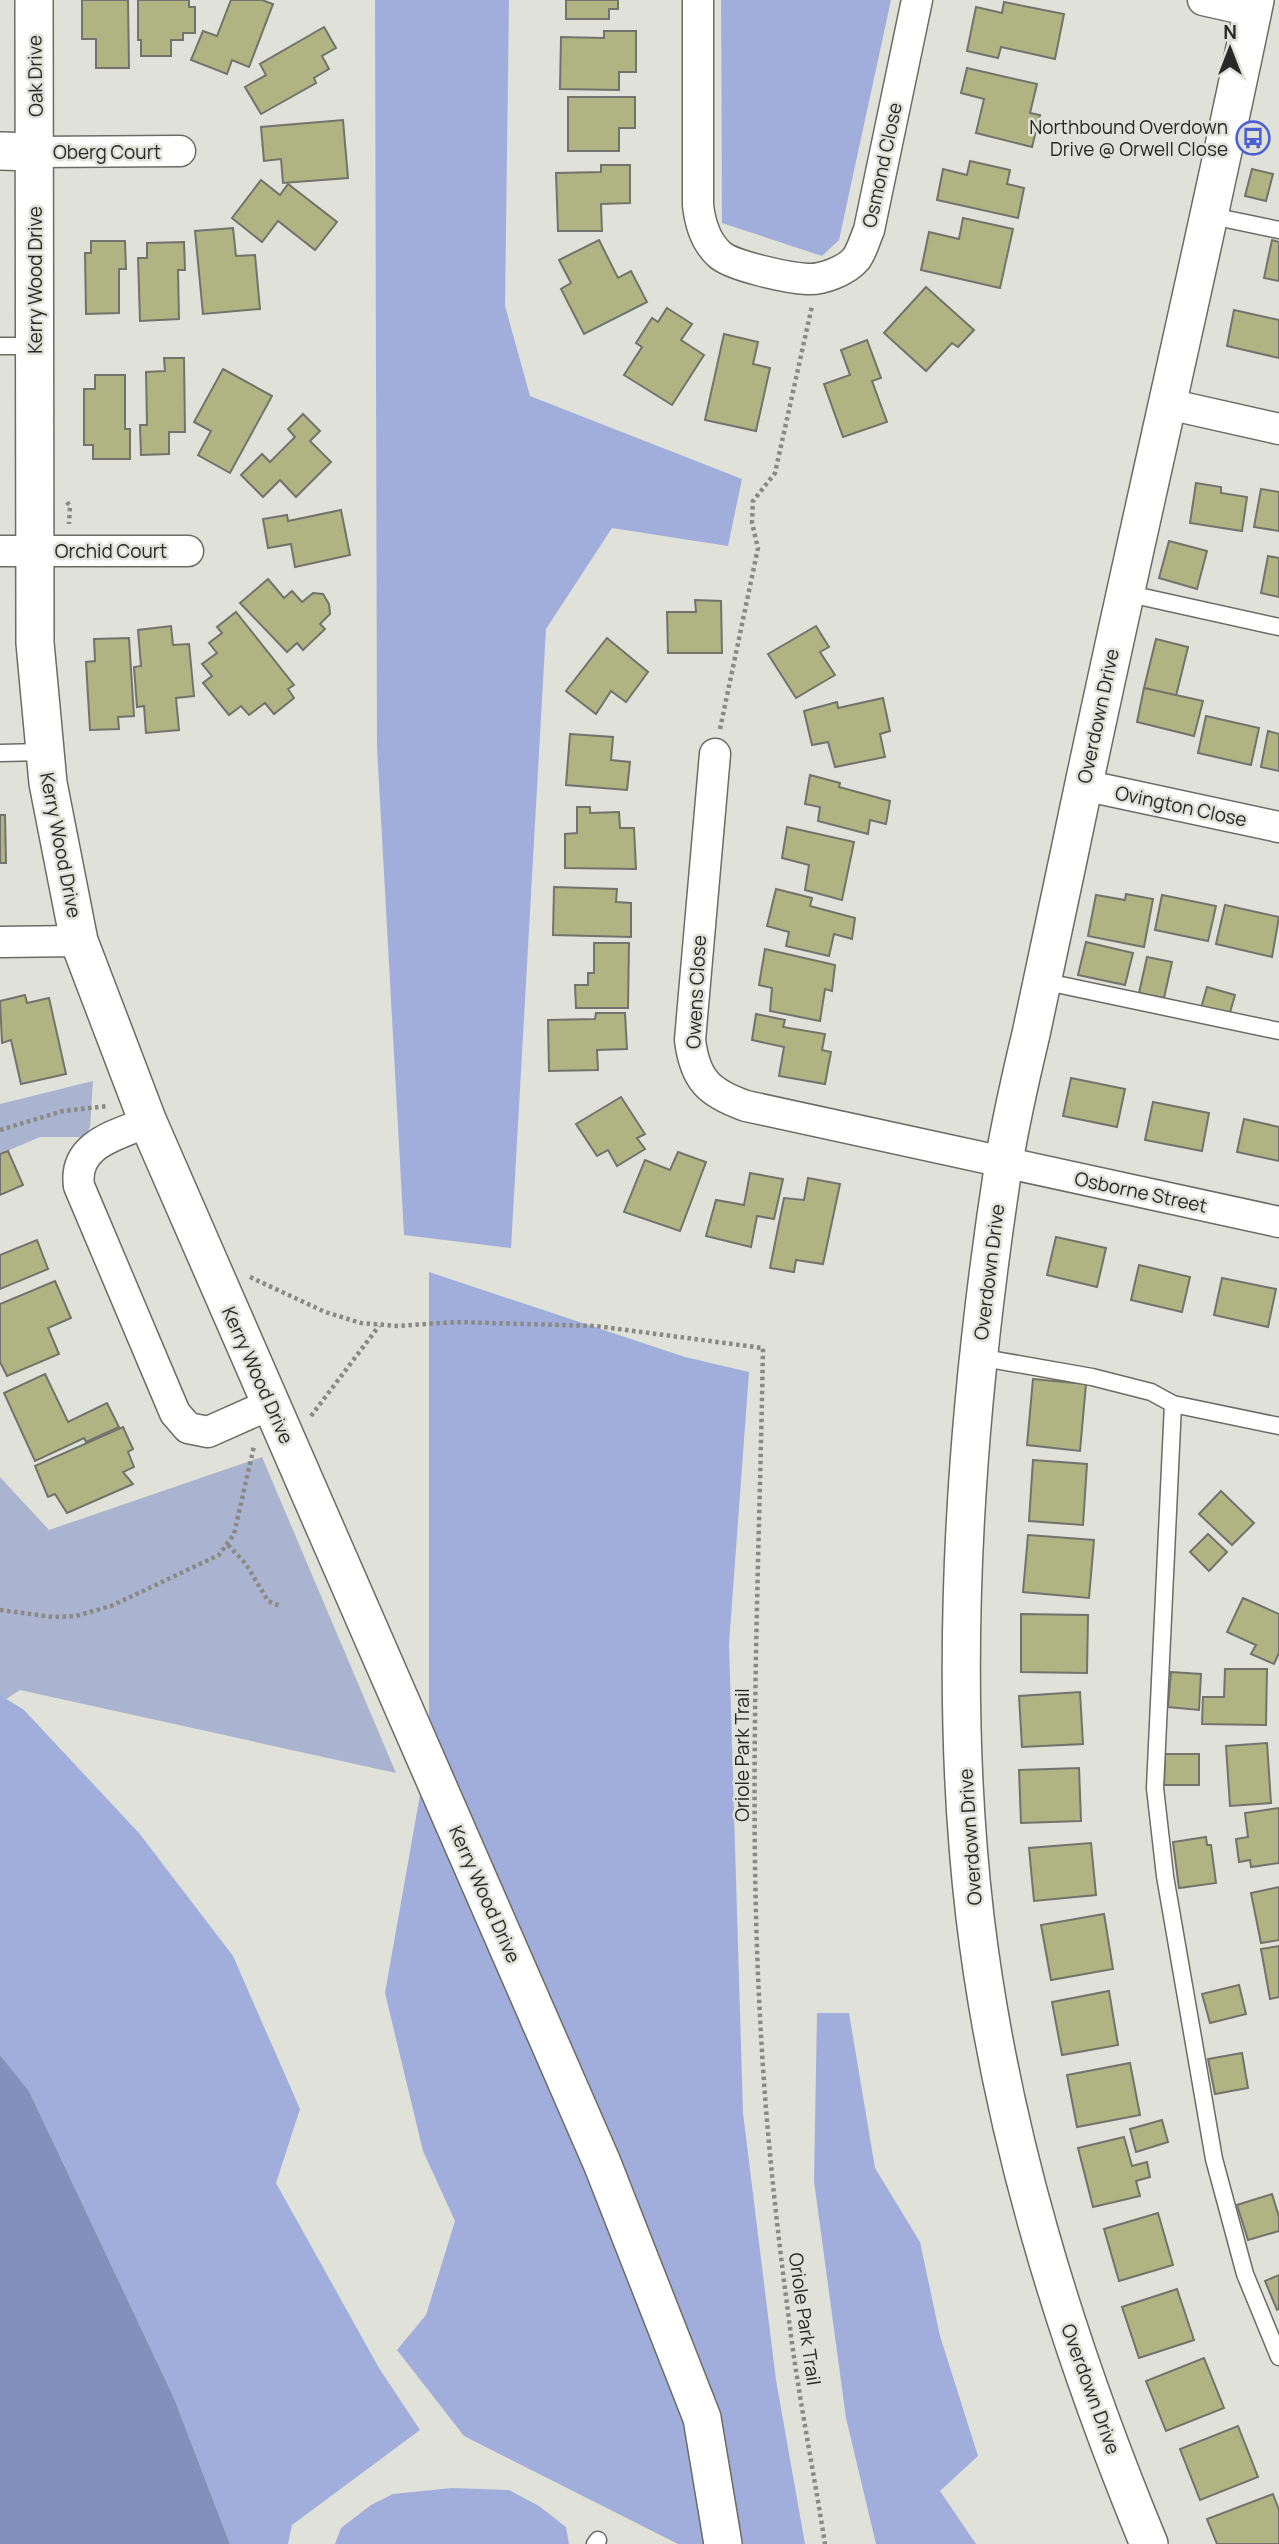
<svg xmlns="http://www.w3.org/2000/svg" width="1279" height="2544" font-family="Manrope,sans-serif">
	<style>
		.green { fill: #aab3d0 }
		.forest { fill: #a1aedb }
		.water { fill: #8390bc }
		.building { fill: #b0b483; stroke: #72736c; stroke-width: 2 }
		.lines { fill: none; stroke-linecap: round; stroke-linejoin: round }
		.service-casing { stroke: #6b6c65; stroke-width: 19 }
		.minor-casing { stroke: #6b6c65; stroke-width: 33 }
		.tertiary-casing { stroke: #6b6c65; stroke-width: 40 }
		.path { stroke: #8a8a85; stroke-width: 4.5; stroke-dasharray: 3.5 3.5; stroke-linecap: butt }
		.service { stroke: #fff; stroke-width: 16 }
		.minor { stroke: #fff; stroke-width: 30 }
		.tertiary { stroke: #fff; stroke-width: 37 }
		.labels { text-anchor: middle; dominant-baseline: central; stroke-width: 5; stroke-linejoin: round; paint-order: stroke }
		.street-label { font-size: 19px; fill: #282825; stroke: #e0e1d9 }
		.poi-label { font-size: 19px; fill: #282825; stroke: #e0e1d9; text-anchor: end }
	</style>
	<rect width="100%" height="100%" fill="#e0e1d9"/>
	<g class="green">
		<polygon points="93,1081 90,1127 85,1137 40,1137 0,1154 0,1104"/>
		<polygon points="262,1457 396,1773 20,1690 0,1703 0,1477 49,1530"/>
	</g>
	<g class="forest">
		<polygon points="375,0 509,0 505,306 530,396 742,479 728,546 612,528 546,629 511,1248 404,1235 377,747"/>
		<polygon points="721,0 891,0 839,240 822,256 722,223"/>
		<polygon points="429,1272 685,1357 749,1372 729,1644 743,2113 776,2380 805,2544 678,2544 464,2436 397,2350 426,2315 455,2221 423,2151 385,1993 429,1744"/>
		<polygon points="0,1695 24,1710 139,1833 233,1956 300,2109 276,2183 379,2368 420,2430 292,2525 288,2544 230,2544 174,2398 29,2091 0,2055"/>
		<polygon points="817,2013 849,2013 875,2168 920,2242 940,2336 978,2456 940,2491 976,2544 876,2544 846,2418 814,2181"/>
		<polygon points="452,2488 509,2490 539,2506 566,2527 569,2544 335,2544 341,2528 371,2505 393,2494"/>
	</g>
	<polygon class="water" points="0,2055 29,2091 174,2398 230,2544 0,2544"/>
	<g class="building">
		<polygon points="82,0 128,0 129,68 96,68 96,39 82,39"/>
		<polygon points="138,0 189,0 189,7 195,7 195,33 183,33 183,40 171,40 171,56 141,56 141,40 138,40"/>
		<polygon points="231,0 262,0 273,4 249,67 232,60 227,74 191,60 203,31 217,36"/>
		<polygon points="566,0 618,0 618,9 609,9 609,19 566,19"/>
		<polygon points="1004,2 1064,14 1055,59 1001,47 998,58 967,51 976,7 1002,13"/>
		<polygon points="324,27 336,48 322,56 329,69 314,78 316,83 261,114 245,87 266,75 260,64"/>
		<polygon points="604,31 636,31 636,72 619,72 619,90 560,89 561,37 604,38"/>
		<polygon points="967,68 1037,84 1030,113 1040,115 1032,147 976,133 984,99 961,93"/>
		<polygon points="568,97 635,97 635,128 619,128 619,151 568,151"/>
		<polygon points="343,120 348,178 283,183 281,159 264,161 261,127"/>
		<polygon points="970,161 1010,170 1007,184 1024,188 1018,218 937,200 943,169 967,175"/>
		<polygon points="601,165 630,165 630,203 601,204 602,231 558,231 556,173 601,172"/>
		<polygon points="1252,169 1273,174 1266,201 1245,196"/>
		<polygon points="261,180 280,195 288,184 337,222 315,250 278,221 262,242 232,218"/>
		<polygon points="963,218 1013,229 1000,288 921,270 929,232 959,239"/>
		<polygon points="233,228 236,256 255,255 260,309 203,314 195,231"/>
		<polygon points="599,240 618,278 631,271 647,302 584,334 561,289 571,283 559,260"/>
		<polygon points="1272,240 1279,242 1279,281 1264,278"/>
		<polygon points="91,241 125,241 126,269 119,269 119,313 86,314 85,253 91,253"/>
		<polygon points="184,242 185,270 178,270 179,319 140,321 138,258 147,258 147,243"/>
		<polygon points="926,287 974,330 958,347 952,343 926,371 884,333"/>
		<polygon points="667,308 692,324 681,340 704,355 672,405 624,375 642,347 636,343 652,318 658,322"/>
		<polygon points="1234,310 1279,320 1279,358 1227,346"/>
		<polygon points="724,334 758,342 753,364 770,368 756,431 705,420"/>
		<polygon points="867,340 881,378 872,381 887,422 843,437 824,384 850,375 841,350"/>
		<polygon points="164,358 184,358 185,432 169,432 169,454 141,455 140,425 147,425 146,372 165,371"/>
		<polygon points="223,369 272,396 230,473 198,455 211,431 194,422"/>
		<polygon points="95,375 125,375 125,429 130,429 130,459 93,459 93,445 84,445 84,389 95,389"/>
		<polygon points="303,414 320,431 310,441 331,462 296,497 280,480 263,497 241,475 262,454 270,462 295,437 288,429"/>
		<polygon points="1196,483 1221,487 1221,493 1247,497 1242,531 1190,523"/>
		<polygon points="1261,489 1279,492 1279,531 1254,527"/>
		<polygon points="341,510 350,555 295,567 291,544 268,548 263,519 287,515 288,521"/>
		<polygon points="1169,541 1207,551 1197,589 1159,578"/>
		<polygon points="1268,556 1279,558 1279,597 1261,593"/>
		<polygon points="268,579 284,598 292,591 302,602 313,593 323,594 329,604 330,614 320,624 325,629 303,650 297,643 287,652 240,603"/>
		<polygon points="695,600 721,601 722,653 668,653 667,612 696,612"/>
		<polygon points="236,612 294,685 288,689 294,698 274,714 265,703 249,715 241,706 229,715 203,683 212,676 202,664 217,653 209,643 222,633 217,627"/>
		<polygon points="171,626 173,645 189,644 194,696 176,698 179,730 146,733 144,706 137,707 134,667 141,666 138,630"/>
		<polygon points="816,626 829,647 820,652 835,675 796,698 768,654"/>
		<polygon points="129,638 134,716 118,717 119,729 90,730 86,662 95,661 94,639"/>
		<polygon points="607,638 648,672 626,702 611,691 596,714 566,691"/>
		<polygon points="1156,639 1188,647 1176,696 1144,688"/>
		<polygon points="1144,688 1203,701 1194,736 1137,722"/>
		<polygon points="883,698 890,731 880,734 885,757 835,767 828,742 812,745 804,711 837,702 838,708"/>
		<polygon points="1206,716 1259,728 1251,765 1198,753"/>
		<polygon points="1268,731 1279,734 1279,771 1261,767"/>
		<polygon points="570,734 613,737 611,760 630,762 627,790 566,785"/>
		<polygon points="810,775 840,783 839,787 890,801 886,824 870,820 868,834 818,821 820,807 805,804"/>
		<polygon points="577,807 590,807 590,813 619,812 620,828 634,828 636,869 565,868 565,834 577,833"/>
		<polygon points="0,815 5,815 6,863 0,863"/>
		<polygon points="787,827 854,842 842,900 805,890 809,865 782,858"/>
		<polygon points="554,887 617,889 616,902 631,903 631,937 553,935"/>
		<polygon points="776,889 812,898 810,906 855,918 852,939 834,934 829,956 786,946 789,932 767,926"/>
		<polygon points="1126,894 1153,899 1144,947 1088,936 1096,895 1125,900"/>
		<polygon points="1162,895 1216,906 1208,941 1155,930"/>
		<polygon points="1225,905 1279,917 1272,957 1216,944"/>
		<polygon points="1086,942 1133,953 1125,985 1078,975"/>
		<polygon points="594,943 629,943 628,1008 576,1008 575,985 588,985 588,973 594,973"/>
		<polygon points="765,949 835,965 832,991 825,989 820,1021 770,1011 772,988 759,985"/>
		<polygon points="1147,957 1172,962 1164,998 1139,993"/>
		<polygon points="1207,987 1235,995 1227,1023 1199,1015"/>
		<polygon points="25,995 27,1003 49,998 66,1074 21,1084 11,1040 2,1043 0,1001"/>
		<polygon points="596,1013 625,1013 627,1049 597,1050 598,1070 549,1071 548,1020 595,1019"/>
		<polygon points="756,1014 785,1020 783,1027 825,1034 822,1050 831,1052 825,1084 779,1076 784,1047 752,1040"/>
		<polygon points="1071,1078 1125,1089 1117,1127 1063,1116"/>
		<polygon points="621,1097 645,1134 637,1138 645,1149 617,1166 608,1150 597,1156 576,1124"/>
		<polygon points="1153,1102 1209,1113 1202,1151 1145,1140"/>
		<polygon points="1244,1119 1279,1127 1279,1161 1237,1152"/>
		<polygon points="8,1151 23,1185 0,1195 0,1154"/>
		<polygon points="678,1152 706,1162 680,1231 624,1212 645,1160 670,1170"/>
		<polygon points="750,1173 783,1179 774,1219 757,1216 751,1247 706,1236 716,1200 744,1205"/>
		<polygon points="808,1178 840,1184 823,1264 796,1260 794,1272 770,1268 784,1198 804,1200"/>
		<polygon points="1056,1237 1106,1248 1097,1287 1047,1275"/>
		<polygon points="37,1240 48,1269 0,1289 0,1255"/>
		<polygon points="1139,1265 1190,1277 1182,1312 1131,1300"/>
		<polygon points="1222,1278 1276,1289 1268,1327 1214,1315"/>
		<polygon points="55,1281 71,1318 48,1328 59,1354 7,1376 0,1362 0,1304"/>
		<polygon points="45,1374 68,1422 107,1403 119,1427 86,1442 84,1438 35,1461 4,1393"/>
		<polygon points="1033,1379 1086,1384 1080,1451 1027,1445"/>
		<polygon points="123,1427 133,1449 128,1452 134,1467 123,1472 133,1484 67,1513 55,1494 48,1497 35,1466"/>
		<polygon points="1033,1460 1087,1464 1083,1525 1029,1521"/>
		<polygon points="1221,1491 1254,1523 1232,1545 1199,1514"/>
		<polygon points="1208,1534 1227,1552 1209,1571 1190,1552"/>
		<polygon points="1028,1535 1094,1540 1089,1598 1023,1592"/>
		<polygon points="1243,1598 1279,1614 1279,1653 1274,1664 1251,1654 1256,1645 1227,1632"/>
		<polygon points="1021,1614 1088,1615 1087,1673 1021,1672"/>
		<polygon points="1225,1669 1267,1669 1266,1725 1202,1724 1203,1697 1224,1697"/>
		<polygon points="1171,1672 1201,1674 1199,1710 1168,1707"/>
		<polygon points="1080,1692 1083,1744 1022,1747 1019,1696"/>
		<polygon points="1267,1743 1271,1803 1230,1806 1226,1746"/>
		<polygon points="1165,1754 1199,1754 1199,1785 1164,1785"/>
		<polygon points="1079,1768 1081,1821 1021,1823 1019,1770"/>
		<polygon points="1279,1808 1279,1863 1251,1867 1250,1860 1239,1862 1236,1839 1248,1837 1245,1813"/>
		<polygon points="1206,1837 1207,1845 1211,1845 1216,1883 1179,1888 1173,1842"/>
		<polygon points="1091,1843 1096,1895 1034,1901 1029,1848"/>
		<polygon points="1279,1887 1279,1940 1261,1943 1251,1893"/>
		<polygon points="1104,1914 1113,1969 1051,1980 1041,1925"/>
		<polygon points="1279,1946 1279,1997 1270,1999 1261,1949"/>
		<polygon points="1239,1985 1246,2014 1210,2023 1202,1994"/>
		<polygon points="1109,1991 1118,2045 1062,2055 1052,2002"/>
		<polygon points="1242,2053 1248,2088 1215,2094 1208,2059"/>
		<polygon points="1130,2063 1140,2115 1077,2127 1067,2075"/>
		<polygon points="1162,2120 1168,2142 1136,2152 1130,2129"/>
		<polygon points="1124,2137 1132,2166 1147,2162 1150,2177 1136,2181 1140,2196 1093,2207 1078,2148"/>
		<polygon points="1272,2194 1279,2217 1279,2231 1248,2240 1237,2205"/>
		<polygon points="1158,2213 1173,2265 1119,2281 1104,2229"/>
		<polygon points="1279,2275 1279,2309 1277,2310 1265,2281"/>
		<polygon points="1177,2289 1194,2340 1139,2358 1122,2307"/>
		<polygon points="1204,2358 1224,2408 1166,2431 1146,2381"/>
		<polygon points="1238,2426 1258,2477 1200,2500 1180,2449"/>
		<polygon points="1273,2494 1279,2510 1279,2544 1217,2544 1207,2519"/>
	</g>
	<g class="lines">
		<defs>
			<g id="service">
				<polyline points="1207,215 1279,230"/>
				<polyline points="0,346 34,346"/>
				<polyline points="1125,593 1279,627"/>
				<polyline points="0,753 44,752"/>
				<polyline points="1042,981 1279,1031"/>
				<polyline points="978,1357 1092,1377 1151,1392 1173,1404 1279,1426"/>
				<polyline points="1173,1404 1155,1788 1165,1876 1214,2159 1245,2274 1279,2357"/>
				<polyline points="595,2544 598,2540"/>
			</g>
			<g id="minor">
				<path d="M698,0V205C700,223 705,241 719,254C731,266 789,278 807,279C822,280 846,271 856,259C862,251 865,239 869,230L917,0"/>
				<polyline points="1203,0 1252,11"/>
				<polyline points="35,152 180,151"/>
				<polyline points="1168,404 1279,429"/>
				<polyline points="0,551 188,551"/>
				<path d="M715,754L690,1040C695,1080 709,1093 746,1106L1279,1222"/>
				<polyline points="1083,785 1279,827"/>
				<polyline points="0,942 79,941"/>
				<path d="M148,1122C117,1135 73,1144 79,1186L175,1413L188,1428L208,1432L271,1404"/>
			</g>
			<g id="tertiary">
				<polyline points="34,0 35,643 48,783 79,941 148,1122 602,2163 702,2418 723,2544"/>
				<polyline points="0,151 35,152"/>
				<path d="M1149,2544C1066,2343 1001,2134 975,1917C946,1670 966,1407 1004,1162C1011,1119 1021,1076 1031,1034C1044,974 1056,915 1069,855C1128,570 1196,286 1255,0"/>
			</g>
		</defs>
		<use href="#service" class="service-casing"/>
		<use href="#minor" class="minor-casing"/>
		<use href="#tertiary" class="tertiary-casing"/>
		<g class="path">
			<polyline points="67,502 70,506 69,524"/>
			<polyline points="720,729 758,548 752,523 753,501 775,473 812,306"/>
			<polyline points="0,1130 63,1111 108,1106"/>
			<path d="M250,1277L325,1312L361,1323L398,1326L456,1322L596,1326L763,1348C759,1571 748,1795 760,2017C765,2116 775,2214 788,2312C797,2389 813,2467 825,2544"/>
			<polyline points="311,1416 379,1326"/>
			<polyline points="228,1545 246,1564 268,1601 280,1606"/>
			<polyline points="0,1610 53,1617 76,1616 111,1606 219,1555 234,1534 254,1446"/>
		</g>
		<use href="#service" class="service"/>
		<use href="#minor" class="minor"/>
		<use href="#tertiary" class="tertiary"/>
	</g>
	<defs>
		<symbol id="bus-ring" viewBox="-11 -11 22 22"><circle r="9.5" fill="#e0e1d9" stroke="#4c60d5" stroke-width="1.5"/><path d="M-5-6H5V4H4V6H2V4H-2V6H-4V4H-5ZM-3.5-4V0h7V-4ZM-3.5 1.2v1.5H-2V1.2ZM2 1.2v1.5H3.5V1.2Z" fill="#4c60d5"/></symbol>
	</defs>
	<g fill-rule="evenodd">
		<use href="#bus-ring" x="1234" y="119" width="38" height="38"/>
	</g>
	<g class="labels">
		<g class="street-label">
			<text transform="translate(35 76) rotate(-91)">Oak Drive</text>
			<text x="107" y="152">Oberg Court</text>
			<text transform="translate(882 165) rotate(-78)">Osmond Close</text>
			<text transform="translate(35 280) rotate(-90)">Kerry Wood Drive</text>
			<text x="111" y="551">Orchid Court</text>
			<text transform="translate(1098 716) rotate(-78)">Overdown Drive</text>
			<text transform="translate(1181 806) rotate(12)">Ovington Close</text>
			<text transform="translate(61 845) rotate(79)">Kerry Wood Drive</text>
			<text transform="translate(696 992) rotate(-87)">Owens Close</text>
			<text transform="translate(1141 1192) rotate(12)">Osborne Street</text>
			<text transform="translate(989 1272) rotate(-83)">Overdown Drive</text>
			<text transform="translate(258 1375) rotate(66)">Kerry Wood Drive</text>
			<text transform="translate(742 1755) rotate(-90)">Oriole Park Trail</text>
			<text transform="translate(970 1837) rotate(-94)">Overdown Drive</text>
			<text transform="translate(485 1894) rotate(66)">Kerry Wood Drive</text>
			<text transform="translate(805 2319) rotate(82)">Oriole Park Trail</text>
			<text transform="translate(1091 2389) rotate(70)">Overdown Drive</text>
		</g>
		<g class="poi-label">
			<text x="1228" y="127">Northbound Overdown<tspan x="1228" dy="22">Drive @ Orwell Close</tspan></text>
		</g>
	</g>
	<g transform="translate(1230 49)" stroke="#e0e1d9" stroke-width="5" paint-order="stroke">
	<path d="M0-5L12 26L0 18L-12 26Z" fill="#282825"/>
	<text y="-10" font-size="19" font-weight="bold" text-anchor="middle" fill="#282825">N</text>
	</g>
</svg>
